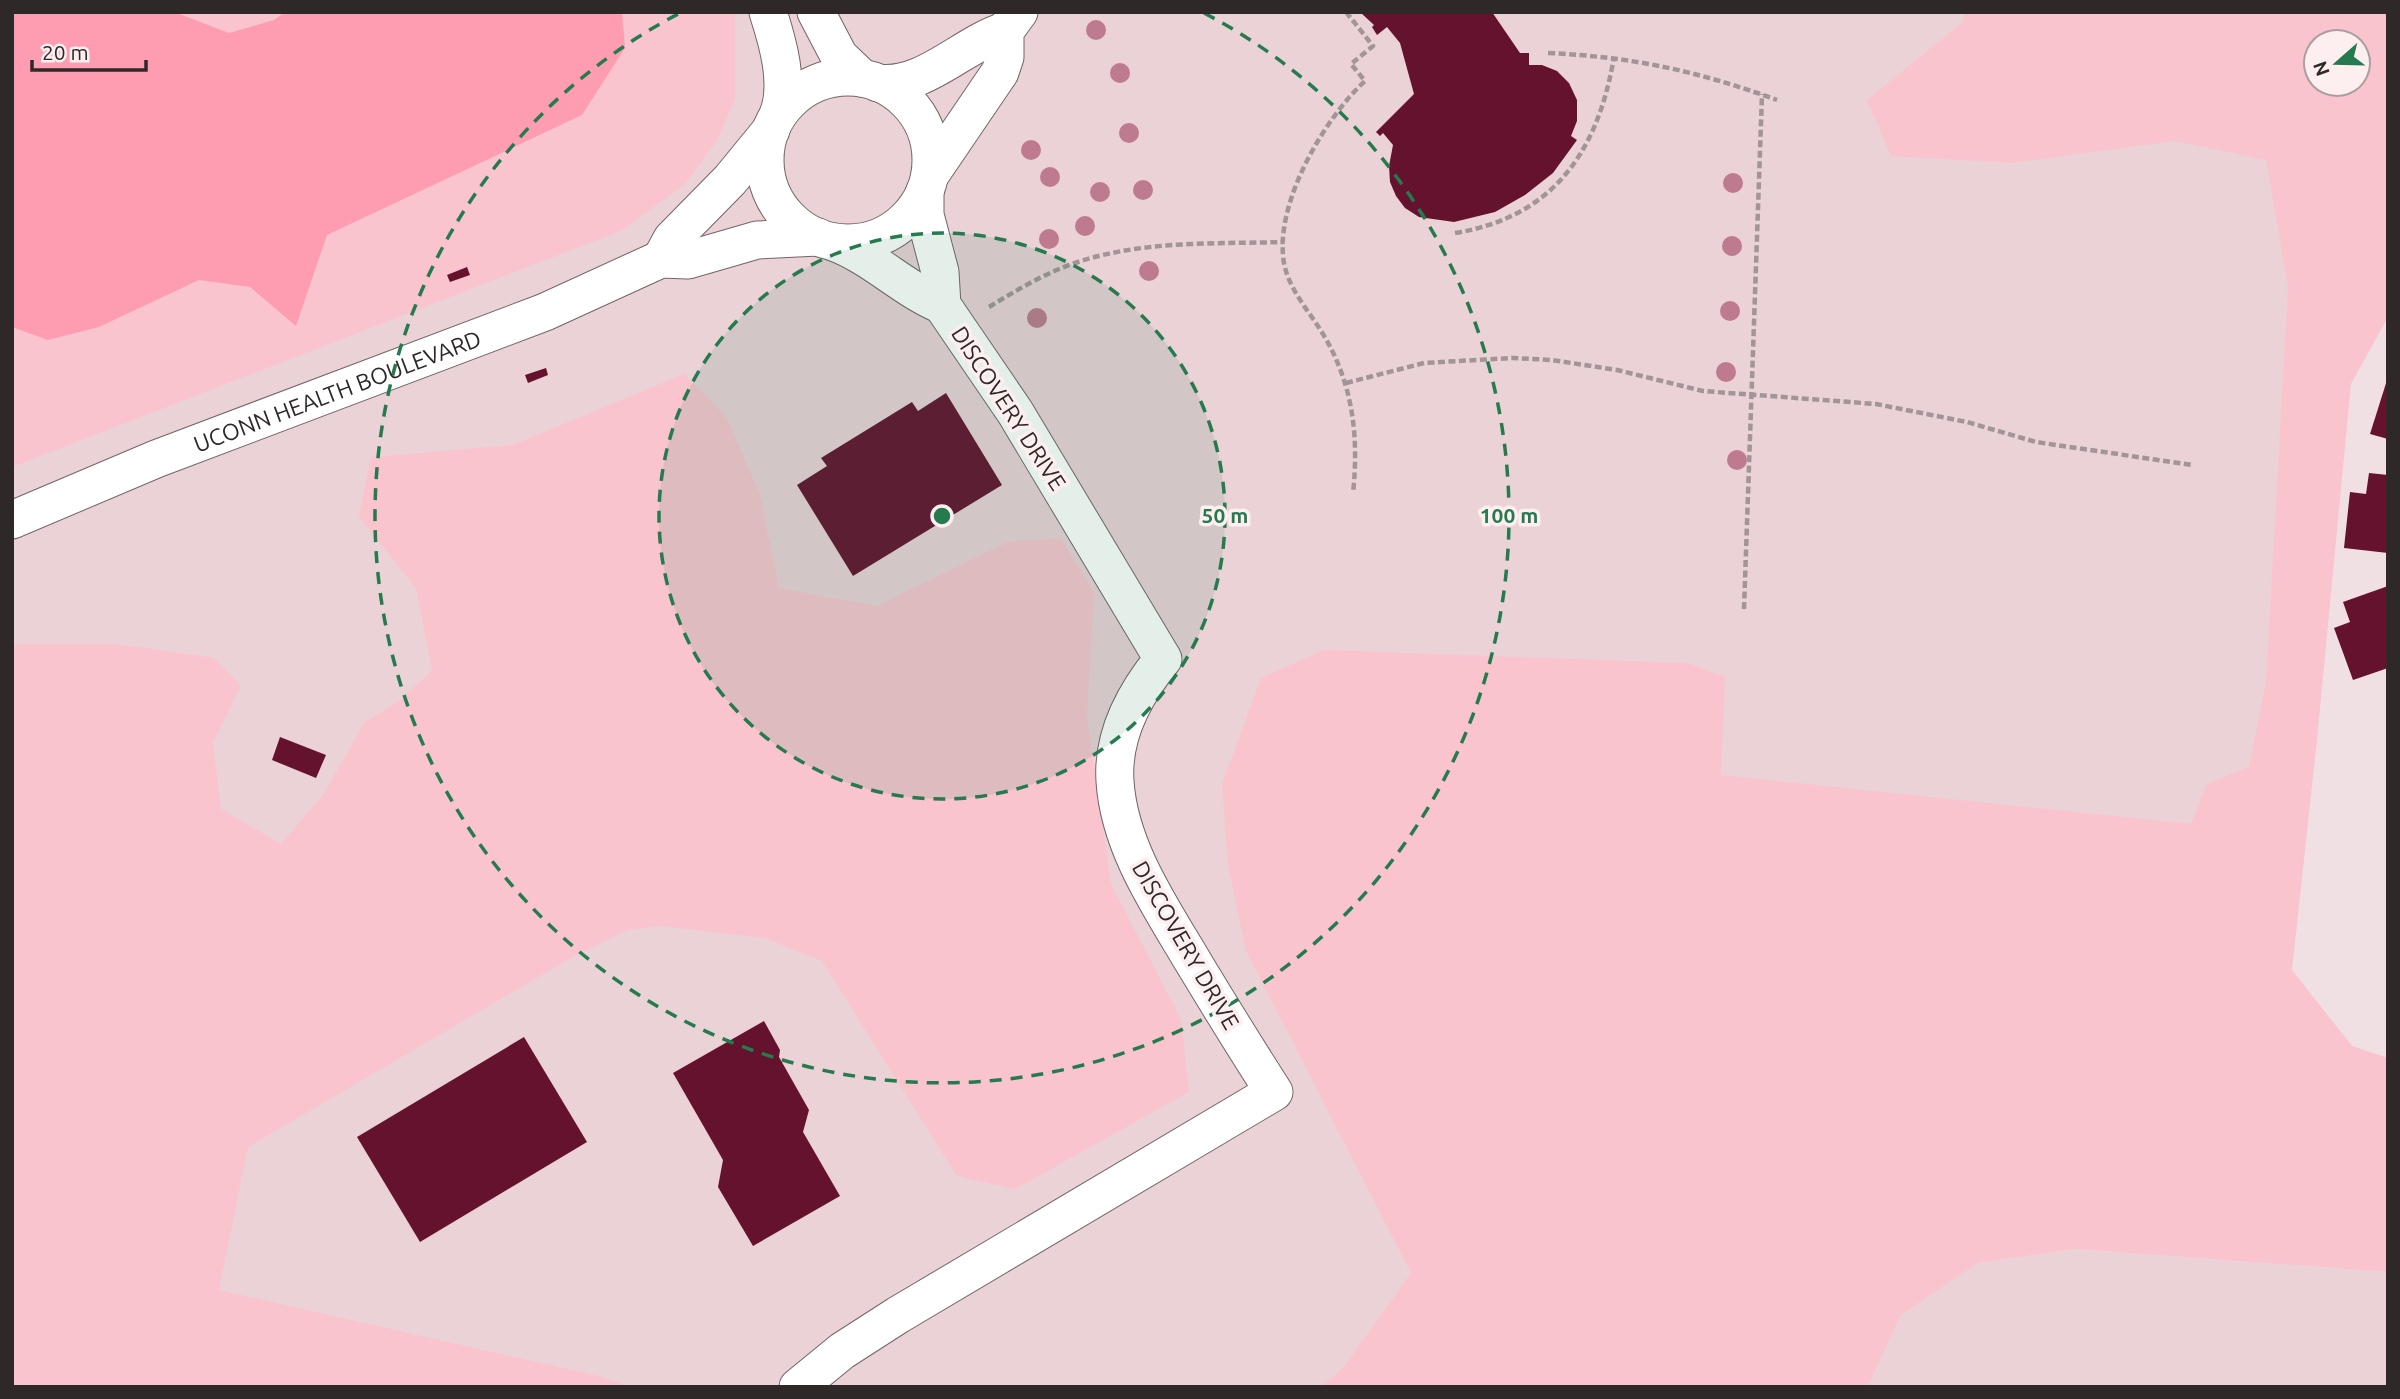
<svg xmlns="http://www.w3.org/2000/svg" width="2400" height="1399" font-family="Ubuntu,sans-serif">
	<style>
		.built { fill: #ebd2d6; fill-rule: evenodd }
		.green { fill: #f9c4ce; fill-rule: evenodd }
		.water { fill: #fe9db2 }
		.building { fill: #65122e }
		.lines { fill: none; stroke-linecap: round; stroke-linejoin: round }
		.minor-casing { stroke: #726567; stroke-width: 39 }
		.path { stroke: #a19597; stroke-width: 4.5; stroke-dasharray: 7 3.5; stroke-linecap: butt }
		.minor { stroke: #fff; stroke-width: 37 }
		.tree { fill: #be7b8f }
		.ring { fill: none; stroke: #257b4f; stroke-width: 3.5; stroke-dasharray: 12 9 }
		.labels { text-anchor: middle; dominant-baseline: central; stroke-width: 7; stroke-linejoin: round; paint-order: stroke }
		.street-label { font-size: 23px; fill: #2e2829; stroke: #fdeef0 }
		.centre { fill: #257b4f; stroke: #fdeef0; stroke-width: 3.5 }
		.ring-label { font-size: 21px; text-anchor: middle; font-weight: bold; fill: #257b4f; stroke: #fdeef0; stroke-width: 7; stroke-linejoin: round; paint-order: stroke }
	</style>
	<rect width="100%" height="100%" fill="#f0e0e3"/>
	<g class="built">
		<path d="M12,12H2377L2248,923L1796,1387H235L12,1337ZM2316,42H2358V84H2316Z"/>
		<polygon points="2075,1249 2388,1272 2388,1387 1868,1387 1901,1315 1978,1263"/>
	</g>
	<g class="green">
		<polygon points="12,12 735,12 735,99 718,139 685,184 623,230 12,467"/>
		<path d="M1965,12H2388V317L2351,384L2317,740L2292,970L2352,1046L2388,1058V1272L2075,1249L1978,1263L1901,1315L1868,1387H1321L1343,1368L1411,1273L1246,951L1228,865L1222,784L1261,678L1324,650L1688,663L1725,677L1721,775L2191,824L2207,784L2249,767L2266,682L2288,286L2266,160L2175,141L2012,163L1891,156L1867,100L1963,22ZM2316,42H2358V84H2316Z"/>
		<polygon points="684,374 727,418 760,495 779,588 877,606 1010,541 1061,539 1094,592 1087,717 1111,884 1181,1019 1189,1092 1015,1189 957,1176 822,961 765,938 661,926 627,930 574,956 248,1147 219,1290 594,1375 632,1387 12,1387 12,648 19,644 118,644 214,658 241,686 213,743 221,809 281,844 323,795 365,722 399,701 432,671 416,588 359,517 371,457 513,445"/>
	</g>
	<polygon class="water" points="12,12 174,12 229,33 274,20 285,12 622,12 625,48 582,115 327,235 296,326 250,287 199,280 99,327 48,340 12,327"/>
	<g class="building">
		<polygon points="1360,12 1492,12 1520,53 1529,53 1529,65 1542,65 1557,71 1569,83 1577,100 1577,121 1571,136 1577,140 1553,173 1525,195 1495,212 1454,222 1419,217 1405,208 1396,196 1390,182 1389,166 1393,145 1383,133 1380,136 1376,132 1414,94 1400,43 1387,27 1377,35 1372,27 1374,25"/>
		<polygon points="467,267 470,275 450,282 447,275"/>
		<polygon points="546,368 548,375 528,383 525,375"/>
		<polygon points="2387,380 2388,380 2388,439 2370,434"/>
		<polygon points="946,393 1002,485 853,576 797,485 827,466 821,458 912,402 918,411"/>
		<polygon points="2369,473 2388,475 2388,553 2344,548 2350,492 2366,494"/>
		<polygon points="2388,586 2388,668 2353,680 2334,628 2350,622 2343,602"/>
		<polygon points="280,737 326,755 316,778 272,760"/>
		<polygon points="764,1021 780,1050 779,1057 809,1110 803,1132 840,1196 753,1246 718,1187 723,1160 673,1073"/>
		<polygon points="524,1037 587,1142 420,1242 357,1137"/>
	</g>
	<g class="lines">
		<defs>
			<g id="minor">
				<path d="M768,12C778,43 790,84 778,115"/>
				<polyline points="816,12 839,56 862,78"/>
				<circle cx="848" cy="160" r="83"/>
				<path d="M878,83C924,89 963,44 1005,31"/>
				<polyline points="930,175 1000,72 1005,57 1005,31 1019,12"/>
				<path d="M833,242C874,257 903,289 942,305"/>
				<polyline points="661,259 672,239 730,180 771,130"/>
				<path id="s1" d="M12,520L156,459L545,312L661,259L688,260L757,240L818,237"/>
				<path d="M798,1387L842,1351L898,1315L1274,1092C1247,1050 1221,1008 1195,965C1162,909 1119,848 1115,781C1112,736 1135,693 1163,659L1015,412L942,305L940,272L925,215V191"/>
			</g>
		</defs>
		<use href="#minor" class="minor-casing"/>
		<g class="path">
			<path d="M1346,12L1373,46L1351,64L1365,81C1325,118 1278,198 1283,255C1285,286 1308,309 1323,334C1353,384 1359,436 1353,493"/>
			<path d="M1548,53C1634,57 1697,71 1777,100"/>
			<path d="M1455,233C1554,217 1598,151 1614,57"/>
			<path d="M989,307C1017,290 1045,273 1075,263C1142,240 1215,244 1284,242"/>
			<polyline points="1346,383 1424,363 1512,358 1552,360 1617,370 1703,391 1876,404 1967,422 2036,442 2192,465"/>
			<polyline points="1744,609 1762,94"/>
		</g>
		<use href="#minor" class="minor"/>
	</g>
	<g class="tree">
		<circle cx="1096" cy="30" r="10"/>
		<circle cx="1120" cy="73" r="10"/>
		<circle cx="1129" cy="133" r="10"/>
		<circle cx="1031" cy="150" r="10"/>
		<circle cx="1050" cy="177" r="10"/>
		<circle cx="1733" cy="183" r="10"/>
		<circle cx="1143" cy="190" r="10"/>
		<circle cx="1100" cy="192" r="10"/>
		<circle cx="1085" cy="226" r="10"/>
		<circle cx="1049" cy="239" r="10"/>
		<circle cx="1732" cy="246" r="10"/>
		<circle cx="1149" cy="271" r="10"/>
		<circle cx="1730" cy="311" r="10"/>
		<circle cx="1037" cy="318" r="10"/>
		<circle cx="1726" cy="372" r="10"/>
		<circle cx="1737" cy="460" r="10"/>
	</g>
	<circle cx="942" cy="516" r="283" fill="#257b4f" fill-opacity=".12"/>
	<g class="ring">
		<circle cx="942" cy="516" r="283"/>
		<path d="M1204 13A567 567 0 1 1 680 13"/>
	</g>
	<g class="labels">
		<g class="street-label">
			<text stroke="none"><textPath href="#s1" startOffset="350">UCONN HEALTH BOULEVARD</textPath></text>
			<text transform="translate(1009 408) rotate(57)">DISCOVERY DRIVE</text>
			<text transform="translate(1186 945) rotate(60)">DISCOVERY DRIVE</text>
		</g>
	</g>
	<circle cx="942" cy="516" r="10" class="centre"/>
	<g class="ring-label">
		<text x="1225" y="523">50 m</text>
		<text x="1509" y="523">100 m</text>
	</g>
	<rect width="2400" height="1399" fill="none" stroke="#2e2829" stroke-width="28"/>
	<g transform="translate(2337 63) rotate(250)"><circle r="33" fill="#fdeef0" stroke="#aa9fa0" stroke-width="2"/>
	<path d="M0-5L12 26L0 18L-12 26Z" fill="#257b4f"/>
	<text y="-10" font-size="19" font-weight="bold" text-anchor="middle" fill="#2e2829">N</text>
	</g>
	<path d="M32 60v10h114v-10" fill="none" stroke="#2e2829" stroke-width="3.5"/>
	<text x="42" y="60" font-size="21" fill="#2e2829" stroke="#fdeef0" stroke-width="5" paint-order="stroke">20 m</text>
</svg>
